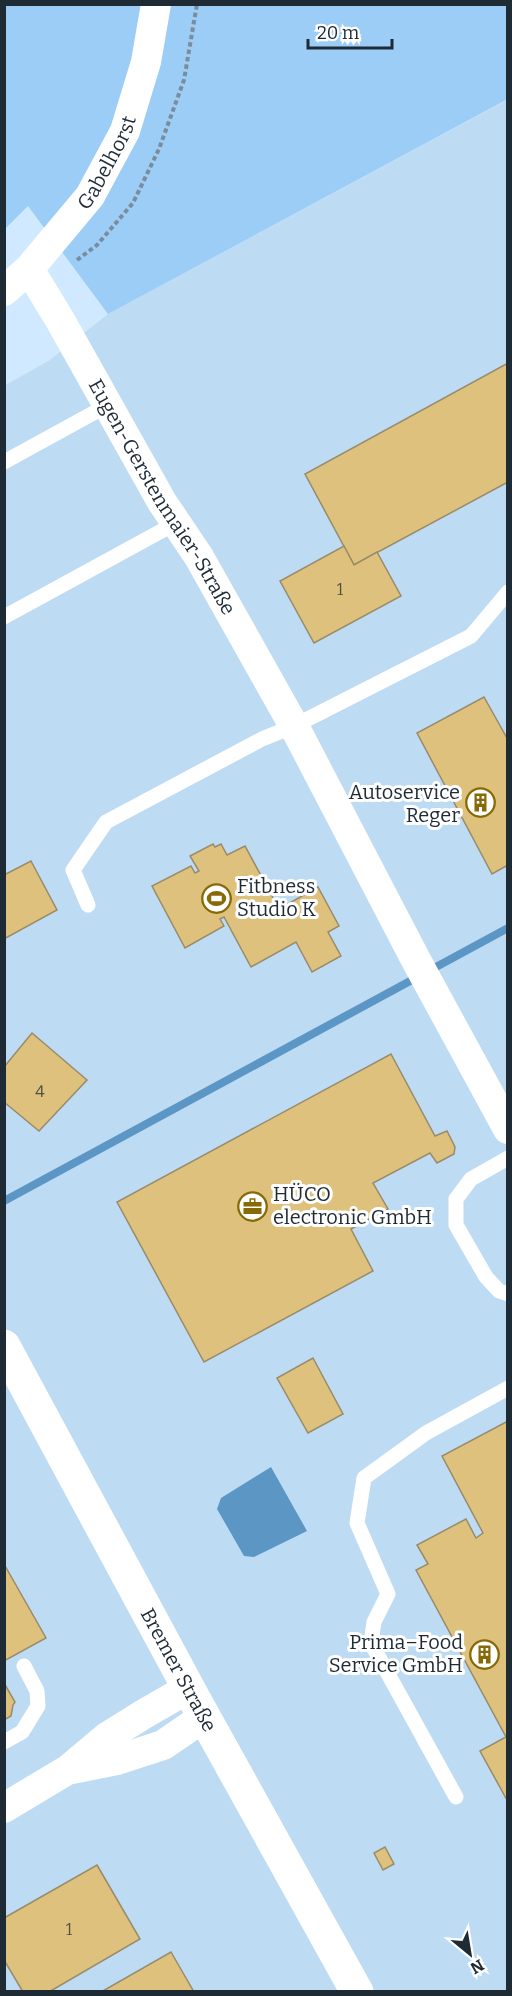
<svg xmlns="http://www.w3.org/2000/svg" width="512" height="1996" font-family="Bitter,serif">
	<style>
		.built { fill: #bedbf4 }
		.green { fill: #9bcdf7 }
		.water { fill: #5c96c5 }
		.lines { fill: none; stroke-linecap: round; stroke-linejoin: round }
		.stream { stroke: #5c96c5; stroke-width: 8 }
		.building { fill: #dec17d; stroke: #998b6a; stroke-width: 1.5 }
		.path { stroke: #7b8d9d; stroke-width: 4; stroke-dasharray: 4.5 3; stroke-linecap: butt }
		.service { stroke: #fff; stroke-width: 15 }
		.minor { stroke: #fff; stroke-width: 30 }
		.primary { stroke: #fff; stroke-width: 33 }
		.labels { text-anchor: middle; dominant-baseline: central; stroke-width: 6; stroke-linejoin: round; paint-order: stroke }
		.number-label { font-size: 16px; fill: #4e5046 }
		.street-label { font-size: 20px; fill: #1e2a34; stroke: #fff }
		.poi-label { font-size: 20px; fill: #1e2a34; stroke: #fff; text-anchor: end }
	</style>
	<rect width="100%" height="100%" fill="#d1e9ff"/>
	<polygon class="built" points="507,100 507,1991 5,1991 4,386 50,360 108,314"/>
	<polygon class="green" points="5,5 507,5 507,101 506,100 108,314 28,206 5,229"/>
	<polygon class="water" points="271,1467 307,1531 254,1557 244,1556 217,1509 221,1498"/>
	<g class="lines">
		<polyline class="stream" points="4,1201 508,928"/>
	</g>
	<g class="building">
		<polygon points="508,363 508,482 354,565 305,474"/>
		<polygon points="344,546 354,565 377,552 401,596 314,643 280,581"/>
		<polygon points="484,697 508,740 508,865 492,874 417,733"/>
		<polygon points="213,844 215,847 221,844 227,855 245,846 279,909 318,887 339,926 328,932 341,956 312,972 296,942 251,967 224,917 220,919 224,926 185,948 152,886 191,866 195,873 199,871 190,856"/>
		<polygon points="31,861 57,910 4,939 4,875"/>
		<polygon points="32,1033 87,1080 39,1131 4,1102 4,1067"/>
		<polygon points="391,1054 435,1136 447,1131 455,1147 454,1154 437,1163 430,1153 373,1183 388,1209 351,1229 373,1271 204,1362 117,1202"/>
		<polygon points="313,1358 343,1414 308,1433 277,1378"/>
		<polygon points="508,1421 508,1802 480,1751 506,1737 416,1570 428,1564 417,1545 466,1519 476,1538 483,1533 442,1456"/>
		<polygon points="4,1564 46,1638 4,1661"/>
		<polygon points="4,1683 15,1702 13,1705 11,1716 4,1720"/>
		<polygon points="385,1847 394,1864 383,1870 374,1853"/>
		<polygon points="97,1865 140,1939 49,1992 23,1992 4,1960 4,1918"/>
		<polygon points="171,1952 194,1992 101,1992"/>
	</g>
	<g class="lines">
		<polyline class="path" points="77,260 97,245 133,203 159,149 184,80 197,4"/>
		<g class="service">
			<polyline points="4,462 108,405"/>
			<polyline points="4,617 176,523"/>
			<polyline points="88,905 73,870 106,822 262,739 294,726 471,636 508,592"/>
			<polyline points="508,1158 471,1179 456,1199 456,1225 486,1277 499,1291 508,1294"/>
			<polyline points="4,1742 22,1732 38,1706 37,1691 24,1666"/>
			<polyline points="456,1797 371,1643 374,1622 388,1594 357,1523 364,1478 426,1433 508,1388"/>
		</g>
		<g class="minor">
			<path id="s1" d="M29,269L60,320L162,502L199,557L294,726L417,962L508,1129"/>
			<path id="s2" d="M4,291L29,269L90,196L125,131L146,62L156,4"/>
			<polyline points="72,1769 117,1760 163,1745 204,1717"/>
			<polyline points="4,1808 69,1769 107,1737 144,1714 189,1688"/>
		</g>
		<path class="primary" id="s3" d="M4,1346L196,1702L357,1992"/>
	</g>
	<defs>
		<symbol id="building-ring" viewBox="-11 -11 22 22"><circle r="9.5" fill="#fff" stroke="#876905" stroke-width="1.5"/><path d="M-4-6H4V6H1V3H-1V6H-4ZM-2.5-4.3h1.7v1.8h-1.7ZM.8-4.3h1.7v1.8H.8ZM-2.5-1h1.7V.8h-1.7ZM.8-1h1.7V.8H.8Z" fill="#876905"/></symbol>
		<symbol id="stadium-ring" viewBox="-11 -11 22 22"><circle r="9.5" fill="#fff" stroke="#876905" stroke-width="1.5"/><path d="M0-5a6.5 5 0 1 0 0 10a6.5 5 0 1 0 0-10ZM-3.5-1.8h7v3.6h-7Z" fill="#876905"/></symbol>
		<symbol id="office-ring" viewBox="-11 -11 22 22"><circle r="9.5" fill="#fff" stroke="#876905" stroke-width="1.5"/><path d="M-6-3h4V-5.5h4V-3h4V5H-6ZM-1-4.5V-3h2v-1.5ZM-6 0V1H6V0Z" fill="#876905"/></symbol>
	</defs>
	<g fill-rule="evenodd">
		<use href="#building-ring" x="464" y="786" width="33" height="33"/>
		<use href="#stadium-ring" x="200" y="882" width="33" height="33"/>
		<use href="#office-ring" x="236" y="1190" width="33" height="33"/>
		<use href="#building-ring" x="468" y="1638" width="33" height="33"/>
	</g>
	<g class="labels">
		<g class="number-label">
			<text x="340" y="589">1</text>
			<text x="40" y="1091">4</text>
			<text x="69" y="1929">1</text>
		</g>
		<g class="street-label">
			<text stroke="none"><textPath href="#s2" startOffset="166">Gabelhorst</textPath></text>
			<text stroke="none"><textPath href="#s1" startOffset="264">Eugen-Gerstenmaier-Straße</textPath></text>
			<text stroke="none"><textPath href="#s3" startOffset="368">Bremer Straße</textPath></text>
		</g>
		<g class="poi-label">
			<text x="460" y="792">Autoservice<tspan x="460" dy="23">Reger</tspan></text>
			<text x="237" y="886" text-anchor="start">Fitbness<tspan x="237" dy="23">Studio K</tspan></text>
			<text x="273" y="1194" text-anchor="start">HÜCO<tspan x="273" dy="23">electronic GmbH</tspan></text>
			<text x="463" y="1642">Prima–Food<tspan x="463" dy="23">Service GmbH</tspan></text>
		</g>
	</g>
	<rect width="512" height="1996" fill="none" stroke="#1e2a34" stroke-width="12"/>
	<g transform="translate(470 1954) rotate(150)" stroke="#ffffff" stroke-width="4.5" paint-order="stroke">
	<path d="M0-4.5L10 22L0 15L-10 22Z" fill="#1e2a34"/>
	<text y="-9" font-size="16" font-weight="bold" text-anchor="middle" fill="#1e2a34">N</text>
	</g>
	<path d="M308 39v9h84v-9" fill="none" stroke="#1e2a34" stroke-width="3"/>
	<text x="317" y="39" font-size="18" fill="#1e2a34" stroke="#ffffff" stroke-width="4.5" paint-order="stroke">20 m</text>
</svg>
